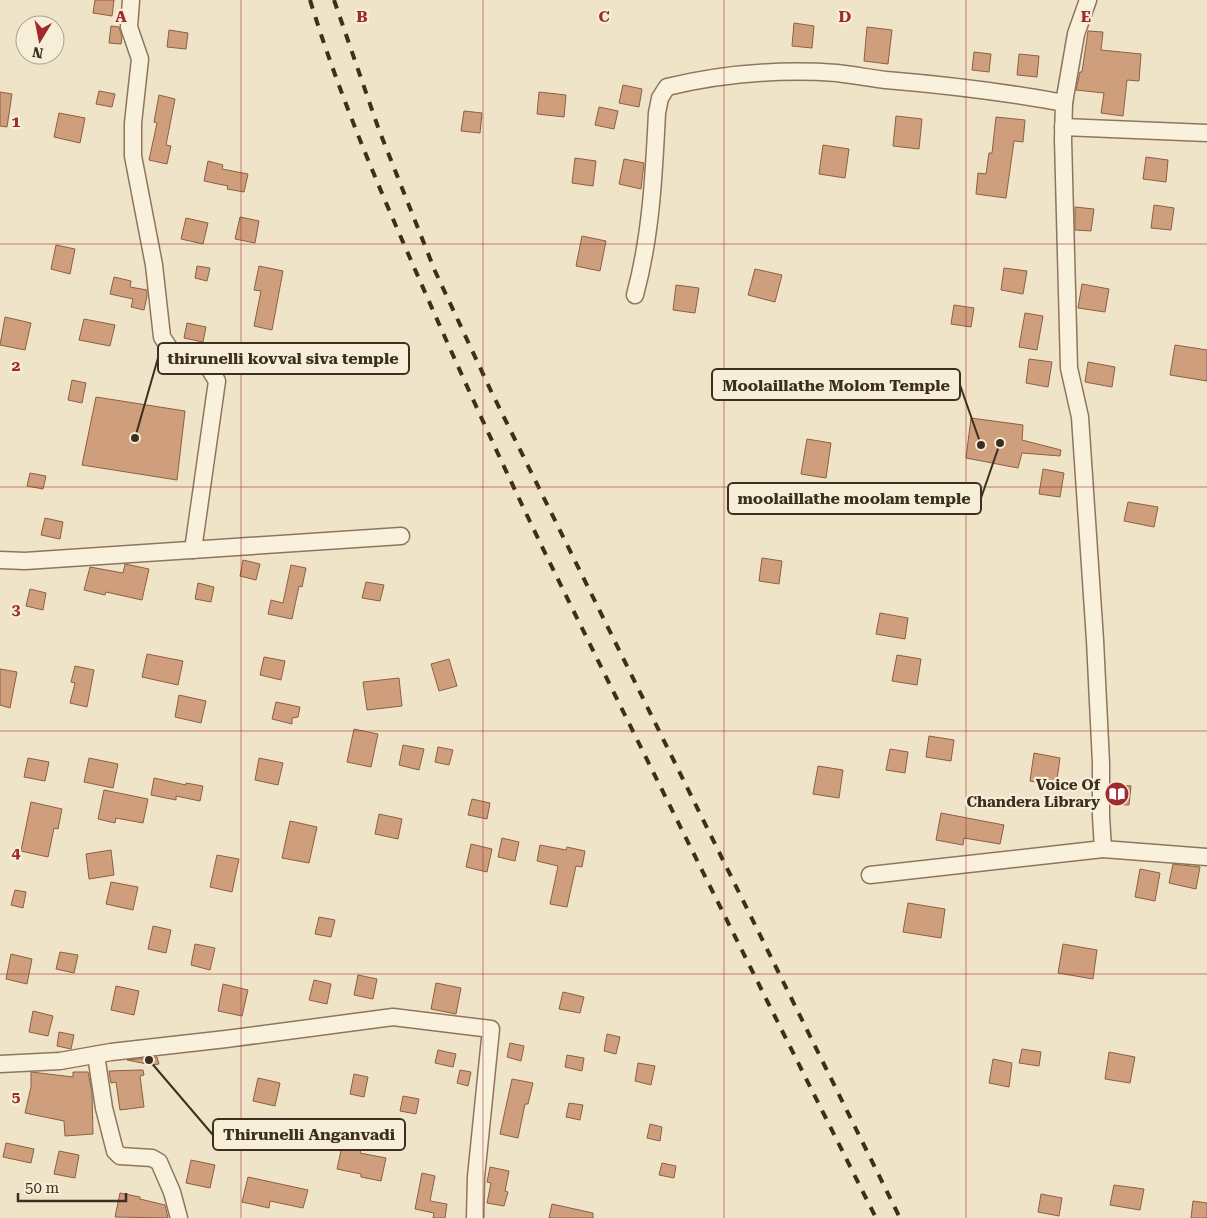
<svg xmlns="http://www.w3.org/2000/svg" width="1207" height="1218" font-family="'Roboto Serif',serif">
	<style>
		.building { fill: #cf9f7d; stroke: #8d5f41 }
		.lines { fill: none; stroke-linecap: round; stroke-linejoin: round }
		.minor-casing { stroke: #8d765c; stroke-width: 19 }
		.minor { stroke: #faf1dc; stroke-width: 16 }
		.rail { stroke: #3d2e20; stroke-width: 4; stroke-dasharray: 9 9; stroke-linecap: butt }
		.grid { fill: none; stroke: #9e2a2b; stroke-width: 1; stroke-opacity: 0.55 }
		.labels { text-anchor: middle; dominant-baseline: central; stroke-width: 4.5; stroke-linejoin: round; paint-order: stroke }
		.poi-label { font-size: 15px; font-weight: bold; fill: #3d2e20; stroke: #f7eed8; text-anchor: end }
		.grid-label { font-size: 16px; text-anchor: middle; font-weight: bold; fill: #9e2a2b; stroke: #f7eed8; stroke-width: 4.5; stroke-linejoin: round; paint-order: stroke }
		.leader { fill: none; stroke: #3d2e20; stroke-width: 2 }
		.callout-dot { fill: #3d2e20; stroke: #f7eed8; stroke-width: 2 }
		.callout { fill: #f7eed8; stroke: #3d2e20; stroke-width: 2 }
		.callout-label { font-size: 16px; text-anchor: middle; font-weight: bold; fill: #3d2e20 }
	</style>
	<rect width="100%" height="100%" fill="#f0e4c8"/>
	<g class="building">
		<polygon points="95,0 114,0 112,16 93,13"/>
		<polygon points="794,23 814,26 812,48 792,46"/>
		<polygon points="111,26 119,27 122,37 121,44 109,43"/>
		<polygon points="867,27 892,30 888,64 864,61"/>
		<polygon points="169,30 188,33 186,49 167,47"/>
		<polygon points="1088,31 1103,32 1101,50 1141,54 1139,81 1127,80 1123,116 1101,113 1104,93 1076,90 1080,72 1082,72"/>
		<polygon points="974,52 991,54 989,72 972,70"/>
		<polygon points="1019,54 1039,56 1037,77 1017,75"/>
		<polygon points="623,85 642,89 639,107 619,103"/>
		<polygon points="99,91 115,94 112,107 96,104"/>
		<polygon points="0,92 12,94 7,127 0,126"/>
		<polygon points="539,92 566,95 564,117 537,114"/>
		<polygon points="159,95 175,99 166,145 171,146 167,164 149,160 157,123 154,122"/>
		<polygon points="599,107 618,111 614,129 595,125"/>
		<polygon points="464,111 482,113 480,133 461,131"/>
		<polygon points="59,113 85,118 80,143 54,137"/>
		<polygon points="896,116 922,119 919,149 893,146"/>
		<polygon points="996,117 1025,120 1023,142 1014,141 1006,198 976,194 978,173 986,174 989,153 992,153"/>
		<polygon points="823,145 849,149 845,178 819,174"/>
		<polygon points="1146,157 1168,160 1166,182 1143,179"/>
		<polygon points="575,158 596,161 593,186 572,183"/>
		<polygon points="624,159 644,163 641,189 619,184"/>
		<polygon points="208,161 223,165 222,169 248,174 244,192 227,189 228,186 204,181"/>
		<polygon points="1154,205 1174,208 1171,230 1151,228"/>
		<polygon points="1075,207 1094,209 1091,231 1075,230"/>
		<polygon points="240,217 259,221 255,243 235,239"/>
		<polygon points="186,218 208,223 203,244 181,239"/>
		<polygon points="582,236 606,241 600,271 576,266"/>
		<polygon points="56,245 75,249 70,274 51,269"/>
		<polygon points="197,266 210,268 207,281 195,278"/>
		<polygon points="259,266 283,271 272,330 254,326 261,291 254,290"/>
		<polygon points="1004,268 1027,271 1023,294 1001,290"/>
		<polygon points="755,269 782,275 775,302 748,295"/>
		<polygon points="114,277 131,281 130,287 147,290 147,296 144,310 131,307 133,299 110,294"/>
		<polygon points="1082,284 1109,289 1105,312 1078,308"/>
		<polygon points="676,285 699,288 695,313 673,310"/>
		<polygon points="954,305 974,308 971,327 951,324"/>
		<polygon points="1025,313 1043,316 1037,350 1019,347"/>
		<polygon points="5,317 31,323 25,350 0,345"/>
		<polygon points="84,319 115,325 110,346 79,340"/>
		<polygon points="187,323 206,327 203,342 184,338"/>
		<polygon points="1175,345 1207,350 1207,381 1170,375"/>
		<polygon points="1029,359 1052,362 1048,387 1026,383"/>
		<polygon points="1088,362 1115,367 1112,387 1085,382"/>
		<polygon points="72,380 86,383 82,403 68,400"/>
		<polygon points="96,397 185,411 177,480 82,465"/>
		<polygon points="971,418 1023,425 1022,440 1061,450 1060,456 1022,453 1018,468 966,458"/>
		<polygon points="807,439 831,443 826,478 801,474"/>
		<polygon points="1043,469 1064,473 1060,497 1039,494"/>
		<polygon points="30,473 46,476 43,489 27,486"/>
		<polygon points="1128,502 1158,507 1154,527 1124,521"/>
		<polygon points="45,518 63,522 60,539 41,535"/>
		<polygon points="762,558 782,561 779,584 759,581"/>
		<polygon points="243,560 260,564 256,580 240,576"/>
		<polygon points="125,564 149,569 142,600 106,592 105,595 84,590 90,567 123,573"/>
		<polygon points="291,565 306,568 302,587 299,586 292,619 268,614 271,600 283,603"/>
		<polygon points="366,582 384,585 380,601 362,598"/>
		<polygon points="198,583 214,587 211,602 195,599"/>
		<polygon points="30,589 46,593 43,610 26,606"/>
		<polygon points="880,613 908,618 905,639 876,634"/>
		<polygon points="147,654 183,661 178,685 142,677"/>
		<polygon points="897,655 921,659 917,685 892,681"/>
		<polygon points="264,657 285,661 281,680 260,675"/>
		<polygon points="449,659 457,686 439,691 431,664"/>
		<polygon points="75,666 94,670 87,707 70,703 75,683 71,682"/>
		<polygon points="0,669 17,672 10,708 0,705"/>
		<polygon points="399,678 402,706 367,710 363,682"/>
		<polygon points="179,695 206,701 201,723 175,717"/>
		<polygon points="276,702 300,707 298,717 292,718 292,724 272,719"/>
		<polygon points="354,729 378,734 371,767 347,762"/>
		<polygon points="929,736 954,740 951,761 926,757"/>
		<polygon points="403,745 424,749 419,770 399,765"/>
		<polygon points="438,747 453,750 449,765 435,762"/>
		<polygon points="890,749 908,752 905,773 886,770"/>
		<polygon points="1034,753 1060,758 1056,786 1030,781"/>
		<polygon points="28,758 49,762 45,781 24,777"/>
		<polygon points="89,758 118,764 113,788 84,782"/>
		<polygon points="259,758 283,763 278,785 255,780"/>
		<polygon points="818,766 843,770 839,798 813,794"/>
		<polygon points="154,778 186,785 186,783 203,786 200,801 176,796 176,800 151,795"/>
		<polygon points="1111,784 1131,786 1129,805 1111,804"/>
		<polygon points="104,790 148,799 143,823 116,818 115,823 98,819"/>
		<polygon points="472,799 490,803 487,819 468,815"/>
		<polygon points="31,802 62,809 58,829 54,828 48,857 21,851"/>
		<polygon points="941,813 1004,825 1000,844 964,838 963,845 936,840"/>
		<polygon points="379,814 402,819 398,839 375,834"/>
		<polygon points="290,821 317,827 309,863 282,858"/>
		<polygon points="502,838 519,842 515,861 498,857"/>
		<polygon points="471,844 492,849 487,872 466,867"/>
		<polygon points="540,845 566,850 567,847 585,851 582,867 576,866 567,907 550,904 558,866 537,861"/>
		<polygon points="111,850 114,875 89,879 86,854"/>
		<polygon points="217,855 239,859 232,892 210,887"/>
		<polygon points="1173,864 1200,867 1196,889 1169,883"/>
		<polygon points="1140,869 1160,873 1155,901 1135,897"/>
		<polygon points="111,882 138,887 133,910 106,904"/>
		<polygon points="15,890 26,892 23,908 11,905"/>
		<polygon points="908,903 945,909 941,938 903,932"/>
		<polygon points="319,917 335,920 331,937 315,934"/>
		<polygon points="153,926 171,930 166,953 148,949"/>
		<polygon points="195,944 215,948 210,970 191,965"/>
		<polygon points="1063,944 1097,950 1093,979 1058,973"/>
		<polygon points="60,952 78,955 74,973 56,969"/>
		<polygon points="11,954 32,959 27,984 6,979"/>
		<polygon points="358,975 377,979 373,999 354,995"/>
		<polygon points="314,980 331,984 327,1004 309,1000"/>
		<polygon points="436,983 461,988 456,1014 431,1009"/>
		<polygon points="223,984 248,990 242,1016 218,1011"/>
		<polygon points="116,986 139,991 134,1015 111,1010"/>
		<polygon points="563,992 584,997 580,1013 559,1009"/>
		<polygon points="33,1011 53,1016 48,1036 29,1032"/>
		<polygon points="59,1032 74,1035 71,1049 57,1046"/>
		<polygon points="607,1034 620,1037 616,1054 604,1051"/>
		<polygon points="510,1043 524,1046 521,1061 507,1057"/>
		<polygon points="1022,1049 1041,1052 1039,1066 1019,1063"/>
		<polygon points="438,1050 456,1054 453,1067 435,1063"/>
		<polygon points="1109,1052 1135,1057 1130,1083 1105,1079"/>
		<polygon points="567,1055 584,1058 582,1071 565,1067"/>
		<polygon points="157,1057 159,1064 152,1065 127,1060"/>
		<polygon points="993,1059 1012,1063 1009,1087 989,1083"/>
		<polygon points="638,1063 655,1066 651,1085 635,1081"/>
		<polygon points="139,1070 143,1070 144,1075 140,1076 144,1107 120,1110 116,1082 111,1083 109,1071"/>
		<polygon points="460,1070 471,1072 468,1086 457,1083"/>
		<polygon points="31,1072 73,1077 73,1072 88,1072 92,1092 93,1134 65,1136 64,1121 25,1113 31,1087"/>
		<polygon points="354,1074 368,1077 364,1097 350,1094"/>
		<polygon points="258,1078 280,1083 275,1106 253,1101"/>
		<polygon points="512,1079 533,1083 528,1104 525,1104 518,1138 500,1134"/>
		<polygon points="403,1096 419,1099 416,1114 400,1111"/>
		<polygon points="569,1103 583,1105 580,1120 566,1117"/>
		<polygon points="650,1124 662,1127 660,1141 647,1138"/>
		<polygon points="6,1143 34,1149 31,1163 3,1157"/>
		<polygon points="342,1146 361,1150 360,1153 386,1158 381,1181 361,1177 361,1174 337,1169"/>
		<polygon points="59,1151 79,1155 75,1178 54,1174"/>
		<polygon points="191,1160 215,1165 210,1188 186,1183"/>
		<polygon points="662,1163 676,1166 674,1178 659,1175"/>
		<polygon points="490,1167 509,1171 505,1191 508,1192 504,1206 487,1203 491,1183 487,1182"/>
		<polygon points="422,1173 435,1176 430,1201 447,1204 445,1218 433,1218 434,1213 415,1209"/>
		<polygon points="248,1177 308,1190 303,1208 270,1201 269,1208 242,1202"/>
		<polygon points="1114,1185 1144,1189 1140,1210 1110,1205"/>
		<polygon points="120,1193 140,1197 140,1199 165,1205 168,1218 115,1217"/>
		<polygon points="1041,1194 1062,1198 1059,1216 1038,1212"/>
		<polygon points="1193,1201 1207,1203 1207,1218 1191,1218"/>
		<polygon points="552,1204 593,1213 593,1218 549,1218"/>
	</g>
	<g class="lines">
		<defs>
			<g id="minor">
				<polyline points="131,0 129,27 140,59 133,123 133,156 154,265 162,337 174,355 207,365 217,381 193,550"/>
				<polyline points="1088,0 1076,34 1064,103 1063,139 1069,368 1080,417 1095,640 1101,763 1101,816 1103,849 1207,857"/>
				<polyline points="1063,127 1207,133"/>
				<path d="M635,295C651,236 654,174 657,113L660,98L667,87C721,74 781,69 837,73C854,75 870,78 886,80C946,85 1005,92 1064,103"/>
				<polyline points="0,560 25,561 401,536"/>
				<polyline points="870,875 1103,849"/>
				<polyline points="96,1055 104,1108 115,1151 120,1156 152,1158 159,1162 172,1192 179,1218"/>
				<polyline points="0,1064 60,1061 111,1052 226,1039 393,1017 491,1029 476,1177 475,1218"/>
			</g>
		</defs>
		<use href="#minor" class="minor-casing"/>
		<use href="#minor" class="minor"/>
		<g class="rail">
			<path d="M310,0C337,88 373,174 410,258C454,359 500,460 548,559C656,779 766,999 876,1218"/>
			<polyline points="334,0 379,130 435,271 491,391 900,1218"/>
		</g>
	</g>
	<path class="grid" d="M241,0V1218M483,0V1218M724,0V1218M966,0V1218M0,244H1207M0,487H1207M0,731H1207M0,974H1207"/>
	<defs>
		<symbol id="library-disc" viewBox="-11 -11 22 22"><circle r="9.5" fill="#9e2a2b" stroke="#f7eed8"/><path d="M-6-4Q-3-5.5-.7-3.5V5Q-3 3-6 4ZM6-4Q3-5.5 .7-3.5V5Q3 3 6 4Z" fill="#fff"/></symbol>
	</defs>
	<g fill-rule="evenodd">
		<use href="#library-disc" x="1103" y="780" width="28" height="28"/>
	</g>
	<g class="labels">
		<g class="poi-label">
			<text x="1100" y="785">Voice Of<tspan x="1100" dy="17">Chandera Library</tspan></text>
		</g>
	</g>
	<g class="grid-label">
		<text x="121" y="22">A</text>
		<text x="362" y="22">B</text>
		<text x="604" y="22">C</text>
		<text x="845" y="22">D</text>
		<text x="1086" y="22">E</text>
		<text x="16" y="127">1</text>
		<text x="16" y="371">2</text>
		<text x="16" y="615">3</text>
		<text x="16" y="858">4</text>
		<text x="16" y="1102">5</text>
	</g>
	<path class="leader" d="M135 438L158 358M981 445L960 385M1000 443L981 498M149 1060L213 1135"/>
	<g class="callout-dot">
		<circle cx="135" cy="438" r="5"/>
		<circle cx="981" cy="445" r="5"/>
		<circle cx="1000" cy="443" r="5"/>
		<circle cx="149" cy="1060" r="5"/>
	</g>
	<g class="callout">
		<rect x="158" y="343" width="251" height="31" rx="5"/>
		<rect x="712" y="369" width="248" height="31" rx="5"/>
		<rect x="728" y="483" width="253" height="31" rx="5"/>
		<rect x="213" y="1119" width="192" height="31" rx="5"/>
	</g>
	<g class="callout-label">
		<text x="283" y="364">thirunelli kovval siva temple</text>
		<text x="836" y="391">Moolaillathe Molom Temple</text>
		<text x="854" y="504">moolaillathe moolam temple</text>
		<text x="309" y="1140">Thirunelli Anganvadi</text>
	</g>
	<g transform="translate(40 40) rotate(190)"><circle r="24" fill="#f7eed8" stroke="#ada18e"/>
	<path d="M0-4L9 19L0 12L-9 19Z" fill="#9e2a2b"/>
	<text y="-8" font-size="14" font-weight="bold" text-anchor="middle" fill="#3d2e20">N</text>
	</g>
	<path d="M18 1193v8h108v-8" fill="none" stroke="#3d2e20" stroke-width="2.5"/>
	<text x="25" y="1193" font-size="15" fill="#3d2e20" stroke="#f7eed8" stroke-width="4" paint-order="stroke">50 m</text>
</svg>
